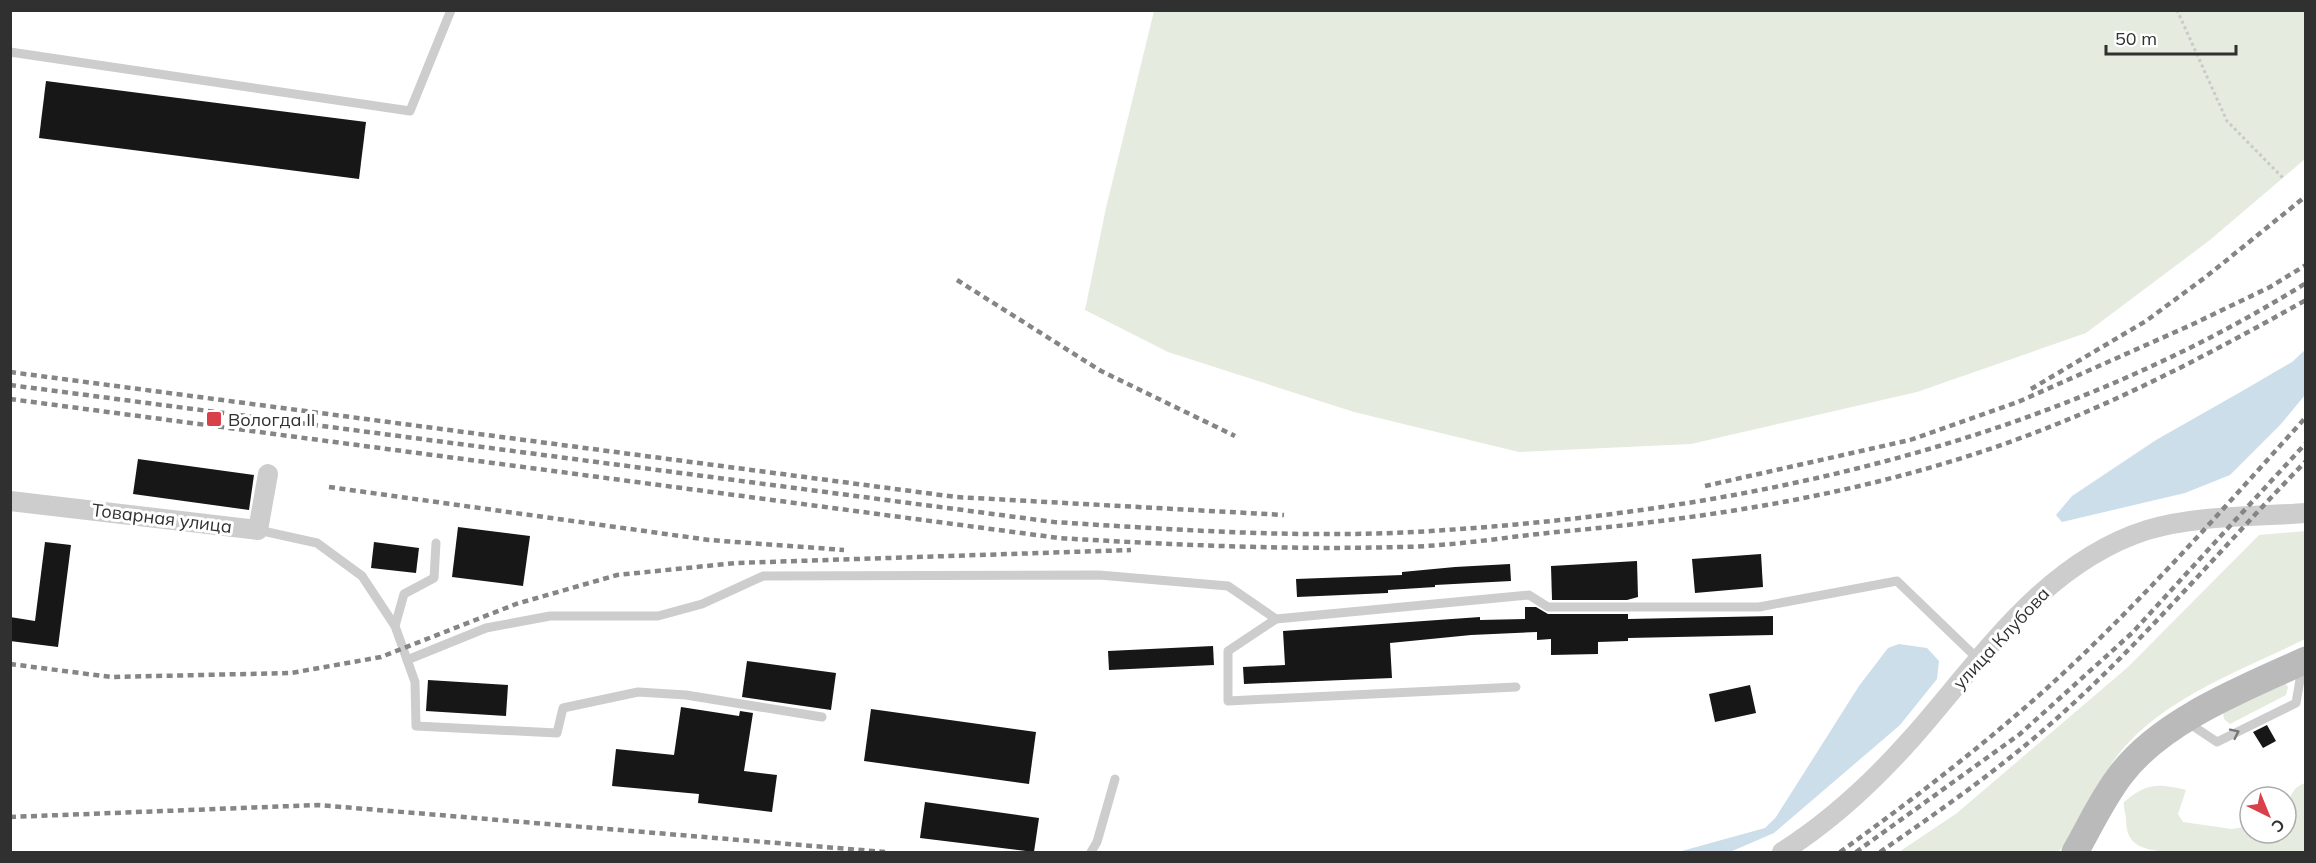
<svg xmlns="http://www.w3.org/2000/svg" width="2316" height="863" font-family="Mulish,sans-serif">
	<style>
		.green { fill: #e5ebdf }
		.water { fill: #ccdeea }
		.building { fill: #171717 }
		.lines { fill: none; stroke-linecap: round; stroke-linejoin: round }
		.path { stroke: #cacaca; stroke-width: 3; stroke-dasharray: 3 3; stroke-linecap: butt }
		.lane { stroke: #cdcdcd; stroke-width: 9 }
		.street { stroke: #cdcdcd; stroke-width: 20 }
		.secondary { stroke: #bababa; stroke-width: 27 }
		.rail { stroke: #858585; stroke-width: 4.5; stroke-dasharray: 6 4.5; stroke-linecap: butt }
		.oneway { stroke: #777 }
		.poi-dot { fill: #d8404a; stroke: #fff; stroke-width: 2 }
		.labels { text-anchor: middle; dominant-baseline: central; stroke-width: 6; stroke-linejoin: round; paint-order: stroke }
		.poi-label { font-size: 18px; fill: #303030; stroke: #fff; text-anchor: start }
		.street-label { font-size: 18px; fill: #303030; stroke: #fff }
	</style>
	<rect width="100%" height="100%" fill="#fff"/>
	<g class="green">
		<polygon points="1154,11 2305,11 2305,159 2210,240 2086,333 1917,392 1691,444 1519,452 1354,412 1168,352 1085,310 1106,208"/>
		<path d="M2305,531V639C2243,670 2167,696 2121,751C2099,778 2084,812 2067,842L2058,852H1899L1957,813L2128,667L2259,535Z"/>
		<polygon points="2285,683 2288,687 2286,695 2230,724 2224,719 2223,712"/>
		<path d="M2305,783V852H2168C2145,850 2126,847 2126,820C2126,813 2123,809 2124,802C2146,783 2158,783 2186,790L2178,814L2183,822L2232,829L2250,826V833H2286C2286,816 2285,789 2305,783Z"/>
	</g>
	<g class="water">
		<polygon points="2305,350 2305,395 2281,424 2230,475 2185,493 2062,522 2056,515 2072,496 2156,440 2244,390 2292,362"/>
		<polygon points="1899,644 1927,648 1939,661 1937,679 1900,725 1774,833 1730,852 1678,852 1765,828 1776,817 1859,686 1888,648"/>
	</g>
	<g class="building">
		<polygon points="46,81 366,122 359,179 39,138"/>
		<polygon points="138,459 254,475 249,510 133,494"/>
		<polygon points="458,527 530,536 523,586 452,577"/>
		<polygon points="45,542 71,545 58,647 10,641 10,617 35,621"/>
		<polygon points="374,542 419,548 416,573 371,568"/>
		<polygon points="1761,554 1763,587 1695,593 1692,559"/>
		<polygon points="1637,561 1638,597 1627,600 1552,600 1551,566"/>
		<polygon points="1510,564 1511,581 1435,585 1435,587 1388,590 1388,593 1297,597 1296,579 1402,575 1402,572 1455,567"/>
		<polygon points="1525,607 1536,607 1548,614 1628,614 1628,619 1773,616 1773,635 1628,638 1628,641 1598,642 1598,654 1551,655 1551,639 1537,640 1537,632 1471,635 1390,643 1392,678 1244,684 1243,667 1285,665 1283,631 1480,617 1480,620 1525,619"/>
		<polygon points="1213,646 1214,665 1109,670 1108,651"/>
		<polygon points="747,661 836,673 831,710 742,697"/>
		<polygon points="428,680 508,685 506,716 426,711"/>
		<polygon points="1750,685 1756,713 1715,722 1709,694"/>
		<polygon points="681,707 739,716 740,711 753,713 744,771 777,775 772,812 698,803 699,794 612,786 616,749 674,755"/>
		<polygon points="871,709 1036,732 1029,784 864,761"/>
		<polygon points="2267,725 2276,741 2263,748 2253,732"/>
		<polygon points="925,802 1039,818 1034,852 920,838"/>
	</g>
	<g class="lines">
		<polyline class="path" points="2177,10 2227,121 2283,178"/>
		<g class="lane">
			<polyline points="10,52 410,111 451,10"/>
			<polyline points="258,530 317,543 362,576 395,626 415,682 416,726 557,733 563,708 638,692 686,695 822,717"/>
			<polyline points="1276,619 1228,651 1228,701 1516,687"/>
			<polyline points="395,626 404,594 434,578 436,543"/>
			<polyline points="407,660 486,628 550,616 658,616 702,604 763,576 1099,575 1228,586 1276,619 1529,595 1548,607 1759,607 1897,581 1979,660"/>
			<polyline points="2187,722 2217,742 2296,703 2302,668"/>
			<polyline points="1091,852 1097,842 1115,779"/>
		</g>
		<g class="street">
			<polyline points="10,501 258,530 268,474"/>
			<path d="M1782,852C1831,821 1873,782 1912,738C1981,660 2043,563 2147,530C2197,515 2253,517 2306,513"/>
		</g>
		<path class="secondary" d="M2075,852C2090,826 2103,797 2122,773C2164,719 2245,688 2306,660"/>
		<g class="rail">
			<polyline points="957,280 1101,371 1235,436"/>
			<polyline points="10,372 956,497 1284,515"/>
			<path d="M10,385L1054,522C1179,530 1306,539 1431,531C1737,512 2043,447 2306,283"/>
			<polyline points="2031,389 2146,321 2207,276 2306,196"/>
			<path d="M10,399L1059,538C1173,545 1287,550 1402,547C1454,546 1506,537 1557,532C1715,518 1877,492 2026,436C2123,400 2215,351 2306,300"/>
			<polyline points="1705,486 1910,440 2018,402 2191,325 2270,287 2306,265"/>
			<polyline points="329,487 709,540 844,550"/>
			<polyline points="10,664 111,677 291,673 381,657 516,604 617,575 736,563 1131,550"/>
			<polyline points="10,817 318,805 885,852"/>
			<path d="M1840,852C1911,801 1980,748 2046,689C2139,605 2222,510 2306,417"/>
			<polyline points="1856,852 2020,734 2132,633 2306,443"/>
			<path d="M1880,852C1944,808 2008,763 2065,711C2151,633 2225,544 2306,461"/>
		</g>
	</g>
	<defs><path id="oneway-chevron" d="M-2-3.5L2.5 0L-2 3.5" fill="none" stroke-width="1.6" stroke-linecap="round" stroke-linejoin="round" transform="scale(1.5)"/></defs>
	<use class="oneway" href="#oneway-chevron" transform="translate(2235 733) rotate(-26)"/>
	<rect class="poi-dot" x="206" y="411" width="16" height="16" rx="3"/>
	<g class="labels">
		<g class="poi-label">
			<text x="228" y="419">Вологда II</text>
		</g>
		<g class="street-label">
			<text transform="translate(162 518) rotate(7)">Товарная улица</text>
			<text transform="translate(2001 638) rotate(-47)">улица Клубова</text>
		</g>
	</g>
	<rect width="2316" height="863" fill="none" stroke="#303030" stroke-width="24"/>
	<g transform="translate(2268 815) rotate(137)"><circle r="28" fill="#ffffff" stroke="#acacac" stroke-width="1.5"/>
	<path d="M0-4.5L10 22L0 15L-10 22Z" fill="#d8404a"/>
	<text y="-9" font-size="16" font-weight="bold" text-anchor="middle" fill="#303030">С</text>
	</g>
	<path d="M2106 45v9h130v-9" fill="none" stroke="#303030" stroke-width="3"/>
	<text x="2115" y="45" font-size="18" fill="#303030" stroke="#ffffff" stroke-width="4.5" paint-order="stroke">50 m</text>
</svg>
